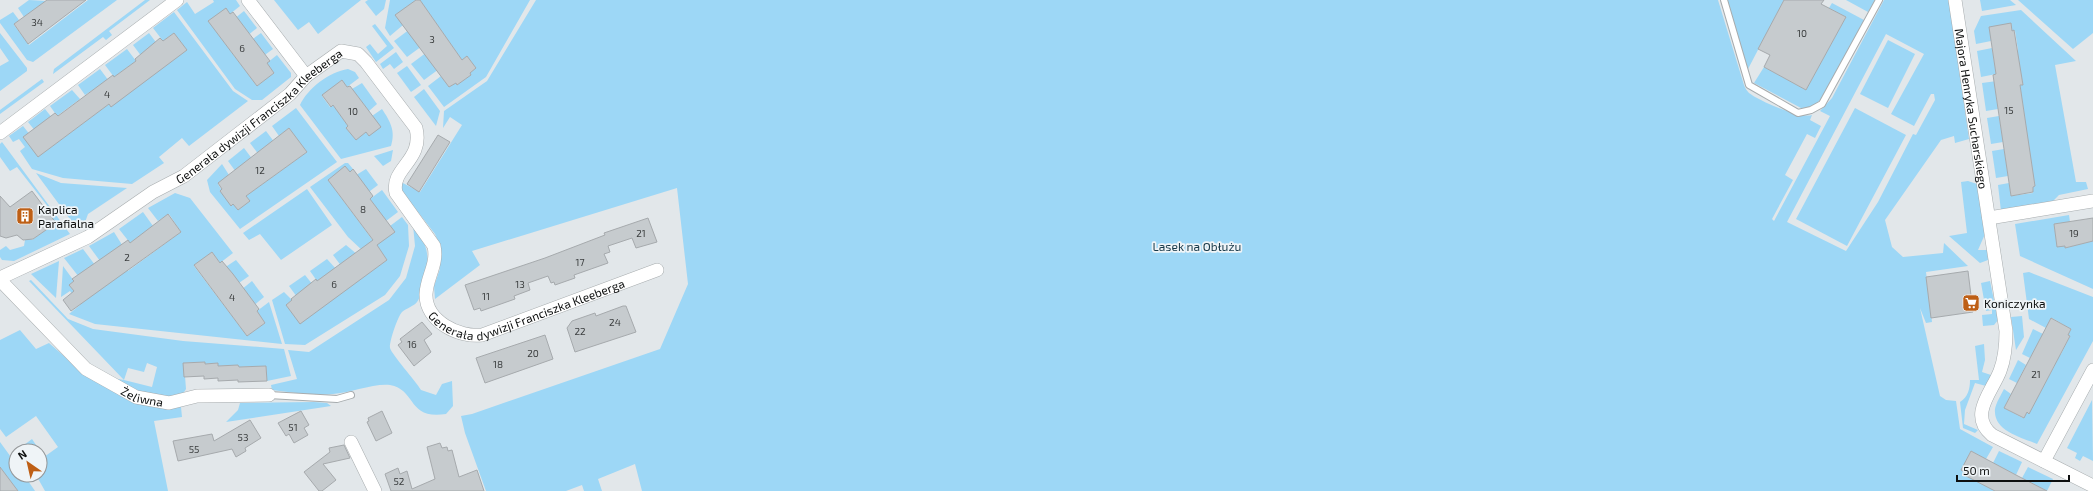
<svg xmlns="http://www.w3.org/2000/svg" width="2093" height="491" font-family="'Exo 2',sans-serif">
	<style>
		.green { fill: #9dd7f6; fill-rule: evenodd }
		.building { fill: #c6cbce; stroke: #a6aaad }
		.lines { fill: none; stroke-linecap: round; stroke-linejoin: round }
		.service-casing { stroke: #a7acae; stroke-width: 8 }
		.minor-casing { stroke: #a7acae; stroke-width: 14 }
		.service { stroke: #fff; stroke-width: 6 }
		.minor { stroke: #fff; stroke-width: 13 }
		.labels { text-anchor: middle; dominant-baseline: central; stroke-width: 3.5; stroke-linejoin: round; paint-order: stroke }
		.number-label { font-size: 10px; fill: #3b3e3f }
		.street-label { font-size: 12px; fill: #0d0f0f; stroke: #eff4f7 }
		.poi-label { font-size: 12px; fill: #0d0f0f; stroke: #eff4f7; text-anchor: start }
		.park-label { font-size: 12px; fill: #173949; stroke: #eff4f7 }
	</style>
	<rect width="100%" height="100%" fill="#e2e7ea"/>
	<g class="green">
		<polygon points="29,0 46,1 24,17 18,8"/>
		<polygon points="88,0 117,0 33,62 27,60 0,23 0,20 13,12 19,20 14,25 29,45"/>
		<polygon points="145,0 150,0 109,31 112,35 106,40 103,37 53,74 54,69"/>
		<polygon points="213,0 236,0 240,6 230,14 226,9 209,22 257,86 274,73 267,63 277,55 291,73 291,77 262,100 252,100 235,89 177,10 187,2 195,14 214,2"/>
		<polygon points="274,0 361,0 318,34 309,22 298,30"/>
		<polygon points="368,0 386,0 384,9 376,16 365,2"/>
		<polygon points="390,0 416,0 396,15 403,25 390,36 385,28"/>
		<polygon points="420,0 530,0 486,77 444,107 428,86 441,76 449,87 456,83 457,85 471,75 470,73 476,68 467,56 462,60"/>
		<path d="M536,0H1718L1744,85C1745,88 1747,91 1749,93C1759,101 1801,119 1812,115L1810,120L1821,126L1815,138L1807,134L1785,175L1793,180L1772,219L1774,221L1830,116L1820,111L1832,98L1884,0H1949L1969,139L1955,143L1954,136L1941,140L1885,220L1892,247L1903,257L1943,253L1944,243L1968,266L1926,272L1932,322L1926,323L1920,308L1940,396L1946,400L1956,401L1960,429L1993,447L1986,459L1971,451L1961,470L1968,474L1967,476L1996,491H642L635,464L598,479L602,491H584L582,485L566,491H486L465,433L461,416L472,414L660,349L688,284L677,188L472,251L480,265L435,299L434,286L440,269L438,241L435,234L401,190V182L420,192L462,125L450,117L443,128L444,111L487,81ZM1886,34L1924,54L1891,114L1914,126L1931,94H1934L1935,100L1916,135L1913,134L1878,202L1846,251L1787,222Z"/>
		<polygon points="1727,0 1784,0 1748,69"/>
		<polygon points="1846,0 1875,0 1868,12"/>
		<polygon points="1980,0 2010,0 2016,5 1982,11"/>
		<polygon points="2018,0 2093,0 2093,33 2073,49"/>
		<path d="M1832,3L1864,20L1826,93C1819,102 1813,108 1801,108L1754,83L1764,67L1806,90L1846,17L1829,8Z"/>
		<polygon points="2021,10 2076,61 2055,65 2076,182 2086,182 2088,189 2059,195 2050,204 2001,211 1998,185 2009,183 2011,196 2033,193 2033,187 2035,186 2024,121 2025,120 2020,85 2023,84 2016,51 2018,50 2015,31 2012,31 2011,23 1991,41 1976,44 1974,31 1981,16"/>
		<polygon points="244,11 257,28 247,36 234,19"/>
		<polygon points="174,12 233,91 248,101 189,146 182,138 159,157 164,163 132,184 63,178 32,169 20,151 25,147 19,139 13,142 9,136 23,126 31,136 38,157 109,104 111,106 187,50 174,33 163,41 153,28"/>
		<polygon points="375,24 394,48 376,62 366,47 370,44 378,54 387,46 372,26"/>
		<polygon points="410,29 422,46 407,57 394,41"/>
		<polygon points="0,33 27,68 27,71 0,91 0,66 9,61 0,48"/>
		<polygon points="149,33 158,45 142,57 133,45"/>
		<polygon points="261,33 273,49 262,57 250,41"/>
		<polygon points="1888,40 1915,54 1888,108 1860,94"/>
		<polygon points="1992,48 1996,74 1981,77 1977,51"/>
		<polygon points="127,49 136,61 114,77 105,65"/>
		<polygon points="396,52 403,62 394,69 390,64 383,69 380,64"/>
		<polygon points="427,52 439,69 424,80 411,64"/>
		<polygon points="407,66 421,85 411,92 397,73"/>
		<polygon points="100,69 109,81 98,90 96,88 85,95 78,85"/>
		<path d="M348,69L355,72L359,78L347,87L342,80L322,96L330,107L333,105L348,126L346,128L356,140L366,132L372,116L382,109C390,121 396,131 391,146L341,159L300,105C308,88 329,72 348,69Z"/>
		<polygon points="42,79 44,82 0,114 0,110"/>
		<polygon points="1997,81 1999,95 1996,96 1998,109 1986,111 1982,83"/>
		<polygon points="362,83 377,104 369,111 352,89"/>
		<polygon points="424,89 440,111 436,126 414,97"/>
		<polygon points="72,90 80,99 57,116 50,106"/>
		<polygon points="296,108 337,162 240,229 210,192 207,180 222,164 229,175 218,184 231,205 233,204 238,210 250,201 246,196 307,152 289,128 279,136 272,126"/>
		<polygon points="1855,108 1906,135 1847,246 1796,219"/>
		<polygon points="45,109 53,119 36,132 28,122"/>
		<polygon points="1999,116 2003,142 1991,144 1987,118"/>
		<polygon points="266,131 275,143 259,155 250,143"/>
		<polygon points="2,142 70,234 14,261 2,260 0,257 0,250 6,246 10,250 24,246 25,240 31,238 32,240 55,223 47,210 49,208 17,167 10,171 0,157 0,144"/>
		<polygon points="244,148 253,160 236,172 228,161"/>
		<polygon points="2004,149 2008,176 1996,178 1992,151"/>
		<polygon points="393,150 391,161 383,166 374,156"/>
		<polygon points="345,163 348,163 353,169 350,172 345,167 328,180 374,242 363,251 348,237 310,187"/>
		<polygon points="366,169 378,185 366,194 353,177"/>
		<polygon points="36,173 61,183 127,188 88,214 83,228 78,230"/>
		<polygon points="1968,181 1977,184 1981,188 1985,234 1978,250 1987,250 1988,260 1980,263 1949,236 1967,233 1961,182"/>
		<polygon points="307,189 332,225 281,260 260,234 249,240 243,233"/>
		<polygon points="382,190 398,212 386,221 370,199"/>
		<polygon points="175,193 190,198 233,253 220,263 212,252 194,266 247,336 265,323 257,311 269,302 282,344 95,324 69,314 80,305 70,291 61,297 63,266 74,281 69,285 82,302 126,269 128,271 181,232 169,214 158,221 148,208"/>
		<polygon points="143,212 153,226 130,243 119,229"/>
		<polygon points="2069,215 2070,222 2054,224 2057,246 2065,246 2065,248 2093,241 2093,289 2020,256 2015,224"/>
		<polygon points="402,217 408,225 409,246 400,276 385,295 305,345 285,344 272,300 284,292 292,300 286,305 300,323 387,260 377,245 390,226"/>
		<path d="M413,225C430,248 430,257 423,284C421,289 421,297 417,302C414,306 407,308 402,312C398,316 389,342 390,348C392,355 415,380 421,390L436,395L442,384L452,381L453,406L446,414C407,420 417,390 390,385C375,383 349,393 333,394C314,396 291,392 272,390L271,385L297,379L288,350L309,352L389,300L406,278L415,246Z"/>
		<polygon points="114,232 124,248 100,261 89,246"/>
		<polygon points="346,245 358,255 342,267 333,255"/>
		<polygon points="83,249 95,265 79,277 64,258"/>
		<polygon points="327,259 337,270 317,281 310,271"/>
		<polygon points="236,260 249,276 236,285 224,268"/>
		<polygon points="59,261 56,298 31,274"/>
		<path d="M2029,272L2093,297V341L2037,444C2021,437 1993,431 1995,409C1996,403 2001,395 2004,389L2011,394L2004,408L2023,418L2027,412L2029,413L2055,365L2053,363L2058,353L2061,354L2070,336L2068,335L2071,329L2052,318L2046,328L2029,319L2023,273Z"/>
		<polygon points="305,275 313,285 297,297 289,286"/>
		<path d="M31,280L68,319L93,329L183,341L284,349L291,376L267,381L266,366L239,367L238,365L218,366V363L205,364L204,362L184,363L186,389L181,397L150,398L107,377L124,380L29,281ZM147,363L157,367L152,387L124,380L128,368L144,372Z"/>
		<polygon points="252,281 264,297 253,306 241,290"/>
		<polygon points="1990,281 1998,320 1994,325 1983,326 1982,315 1992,314 1992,310 1986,311 1981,283"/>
		<polygon points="2022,316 2024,337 2016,350 2011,317"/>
		<polygon points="2033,329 2043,334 2030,358 2022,354"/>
		<polygon points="20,330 36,349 49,343 81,371 168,408 181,407 182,417 154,421 168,491 45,491 36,475 40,475 40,451 16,451 32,439 44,457 58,447 36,416 6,437 0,429 0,340"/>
		<path d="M1984,344L1985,360L1982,372L1991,375L1986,386L1975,383L1965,410L1964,424L1978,430L1975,433L1963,428L1960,402C1968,397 1970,389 1970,380H1979L1975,346Z"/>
		<polygon points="2018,360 2026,365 2017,383 2009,379"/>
		<polygon points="2092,400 2093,461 2083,456 2080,461 2075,458 2077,453 2067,448"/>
		<polygon points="314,402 327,403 331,406 226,422 238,410 240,403"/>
		<polygon points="0,442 16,464 16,475 24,475 35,491 18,491 0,467"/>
		<polygon points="1999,451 2022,462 2016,475 1993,463"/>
		<polygon points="2028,467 2053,479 2047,491 2022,478"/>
	</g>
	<g class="building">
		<polygon points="47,0 86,0 28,44 14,24"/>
		<polygon points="416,0 420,0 462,60 467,56 476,68 470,73 471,75 457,85 456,83 449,87 395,15"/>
		<polygon points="1784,0 1824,0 1821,4 1846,17 1806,90 1764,67 1770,55 1758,49"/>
		<polygon points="226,8 230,14 233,12 270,61 267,63 274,73 257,86 208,21"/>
		<polygon points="2011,23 2012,31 2014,30 2023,85 2020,85 2035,186 2033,187 2033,192 2011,196 1993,75 1996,74 1989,27"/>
		<polygon points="174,33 187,50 111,107 109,104 38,157 23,137 55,113 58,116 113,75 114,77 136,61 135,59 160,38 163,41"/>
		<polygon points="342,80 347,87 350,86 381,127 369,136 366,132 356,140 346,128 348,126 333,105 331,107 322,95"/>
		<polygon points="289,128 307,152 246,196 250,201 238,210 233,204 231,206 220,191 222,189 218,183"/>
		<polygon points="438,135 450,142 419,192 407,184"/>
		<polygon points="345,166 350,172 353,169 373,196 370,199 395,232 377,245 387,260 300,324 286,305 292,300 291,299 316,279 317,281 373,240 328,180"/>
		<polygon points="32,191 56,223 33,239 23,240 17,235 6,238 0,236 0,196 10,207"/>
		<polygon points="168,214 181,232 71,311 63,300 74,291 69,285 74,281 72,279 128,240 130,243"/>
		<polygon points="648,218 657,242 636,248 632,238 608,246 610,252 604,254 608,263 574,275 575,278 555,285 554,282 551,283 548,276 528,283 530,290 514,296 515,299 481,311 480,308 474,310 465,285 545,258 605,235 604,233"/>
		<polygon points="2093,218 2093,241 2065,248 2065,246 2057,247 2054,224"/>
		<polygon points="212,252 220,263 222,261 233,274 259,309 257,311 265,323 247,336 194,265"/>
		<polygon points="1968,271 1973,312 1931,318 1926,277"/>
		<polygon points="623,306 626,306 636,332 575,352 567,328 572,321 595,313 596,316"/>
		<polygon points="2051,318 2071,329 2068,335 2070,336 2029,414 2027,412 2024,418 2004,408"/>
		<polygon points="422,322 432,334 424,340 431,352 414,366 398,345 402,342 400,339"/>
		<polygon points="545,335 553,359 485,383 476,358"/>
		<polygon points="205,362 205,364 218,363 218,366 238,365 239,367 266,366 267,381 238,382 238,380 218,381 218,378 204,379 204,376 184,377 183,363"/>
		<polygon points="301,411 309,425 304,428 308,435 294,443 289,434 286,436 278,423"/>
		<polygon points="382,411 392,433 376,441 367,422 369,421 368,418"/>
		<polygon points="250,420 261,438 245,448 246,451 236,457 232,449 178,461 173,441 212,434 214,441"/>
		<polygon points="440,443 442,448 447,447 448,451 452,450 459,477 477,470 484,491 391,491 385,474 398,468 400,474 407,471 412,489 435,479 427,447"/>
		<polygon points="344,445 350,458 323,464 336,480 322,491 319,491 304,472 330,452 329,448"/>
		<polygon points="1971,451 2016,475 2047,491 1995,491 1966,476 1968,474 1961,470"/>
		<polygon points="0,467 18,491 0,491"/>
	</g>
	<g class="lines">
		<defs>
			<g id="service">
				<polyline points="1724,0 1749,85 1798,113 1811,110 1822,104 1879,0"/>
				<polyline points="269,395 337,399 351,395"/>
			</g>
			<g id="minor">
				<polyline points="248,0 306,76"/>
				<path id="s1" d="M1955,0L2006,331C2006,344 2005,358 2000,371C1992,392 1968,415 1992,435L2093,486"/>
				<polyline points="0,133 177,0"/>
				<polyline points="1989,218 2093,201"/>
				<path id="s2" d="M0,278L88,237L153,192L184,176L290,94L306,76L341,51L358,54L366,62L416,128C424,161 390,168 396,193L434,246C438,264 427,276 426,294C425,321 459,338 482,335L657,270"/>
				<path id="s3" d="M0,280L86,369L136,397L169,403L197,396L269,395"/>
				<polyline points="351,442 375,491"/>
				<polyline points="2044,461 2093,370"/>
			</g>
		</defs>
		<use href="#service" class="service-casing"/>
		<use href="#minor" class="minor-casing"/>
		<use href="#service" class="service"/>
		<use href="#minor" class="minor"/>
	</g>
	<defs>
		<symbol id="building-square" viewBox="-11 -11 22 22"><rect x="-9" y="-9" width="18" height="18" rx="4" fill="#be5f15" stroke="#eff4f7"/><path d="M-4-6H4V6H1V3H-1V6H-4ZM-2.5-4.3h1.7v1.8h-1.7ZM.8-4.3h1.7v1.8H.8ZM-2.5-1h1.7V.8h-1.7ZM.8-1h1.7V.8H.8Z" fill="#fff"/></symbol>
		<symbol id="supermarket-square" viewBox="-11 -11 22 22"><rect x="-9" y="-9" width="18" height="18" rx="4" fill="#be5f15" stroke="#eff4f7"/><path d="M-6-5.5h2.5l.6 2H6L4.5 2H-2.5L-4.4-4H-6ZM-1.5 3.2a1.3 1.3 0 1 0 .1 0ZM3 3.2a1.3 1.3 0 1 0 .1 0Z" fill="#fff"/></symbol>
	</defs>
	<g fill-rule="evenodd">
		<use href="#building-square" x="15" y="206" width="20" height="20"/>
		<use href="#supermarket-square" x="1961" y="293" width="20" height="20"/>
	</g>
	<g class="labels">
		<g class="number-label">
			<text x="37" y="22">34</text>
			<text x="1802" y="33">10</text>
			<text x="432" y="39">3</text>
			<text x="242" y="48">6</text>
			<text x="107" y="94">4</text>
			<text x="2009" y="110">15</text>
			<text x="353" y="111">10</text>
			<text x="260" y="170">12</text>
			<text x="363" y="209">8</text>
			<text x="641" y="233">21</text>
			<text x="2074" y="233">19</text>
			<text x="127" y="257">2</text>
			<text x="580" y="262">17</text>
			<text x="334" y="284">6</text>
			<text x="520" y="284">13</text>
			<text x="486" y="296">11</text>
			<text x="232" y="297">4</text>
			<text x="615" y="322">24</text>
			<text x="580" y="331">22</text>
			<text x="412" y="344">16</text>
			<text x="533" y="353">20</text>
			<text x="498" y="364">18</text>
			<text x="2036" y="374">21</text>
			<text x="293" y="427">51</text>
			<text x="243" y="437">53</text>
			<text x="194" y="449">55</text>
			<text x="399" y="481">52</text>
		</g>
		<g class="street-label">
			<text stroke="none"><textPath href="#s1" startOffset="110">Majora Henryka Sucharskiego</textPath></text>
			<text stroke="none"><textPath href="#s2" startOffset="307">Generała dywizji Franciszka Kleeberga</textPath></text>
			<text stroke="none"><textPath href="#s2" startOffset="833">Generała dywizji Franciszka Kleeberga</textPath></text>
			<text stroke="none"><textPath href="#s3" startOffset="187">Żeliwna</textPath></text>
		</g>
		<g class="poi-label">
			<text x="38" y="209">Kaplica<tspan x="38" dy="14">Parafialna</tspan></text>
			<text x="1984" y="303">Koniczynka</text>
		</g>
		<g class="park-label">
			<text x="1197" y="246">Lasek na Obłużu</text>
		</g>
	</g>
	<g transform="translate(28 463) rotate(326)"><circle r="19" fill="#eff4f7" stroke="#95989a"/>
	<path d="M0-3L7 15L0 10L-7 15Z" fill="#be5f15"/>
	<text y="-6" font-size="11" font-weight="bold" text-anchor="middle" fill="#0d0f0f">N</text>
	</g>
	<path d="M1957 475v6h112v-6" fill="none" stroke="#0d0f0f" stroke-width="2"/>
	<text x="1963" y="475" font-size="12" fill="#0d0f0f" stroke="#eff4f7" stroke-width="3" paint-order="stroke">50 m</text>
</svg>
